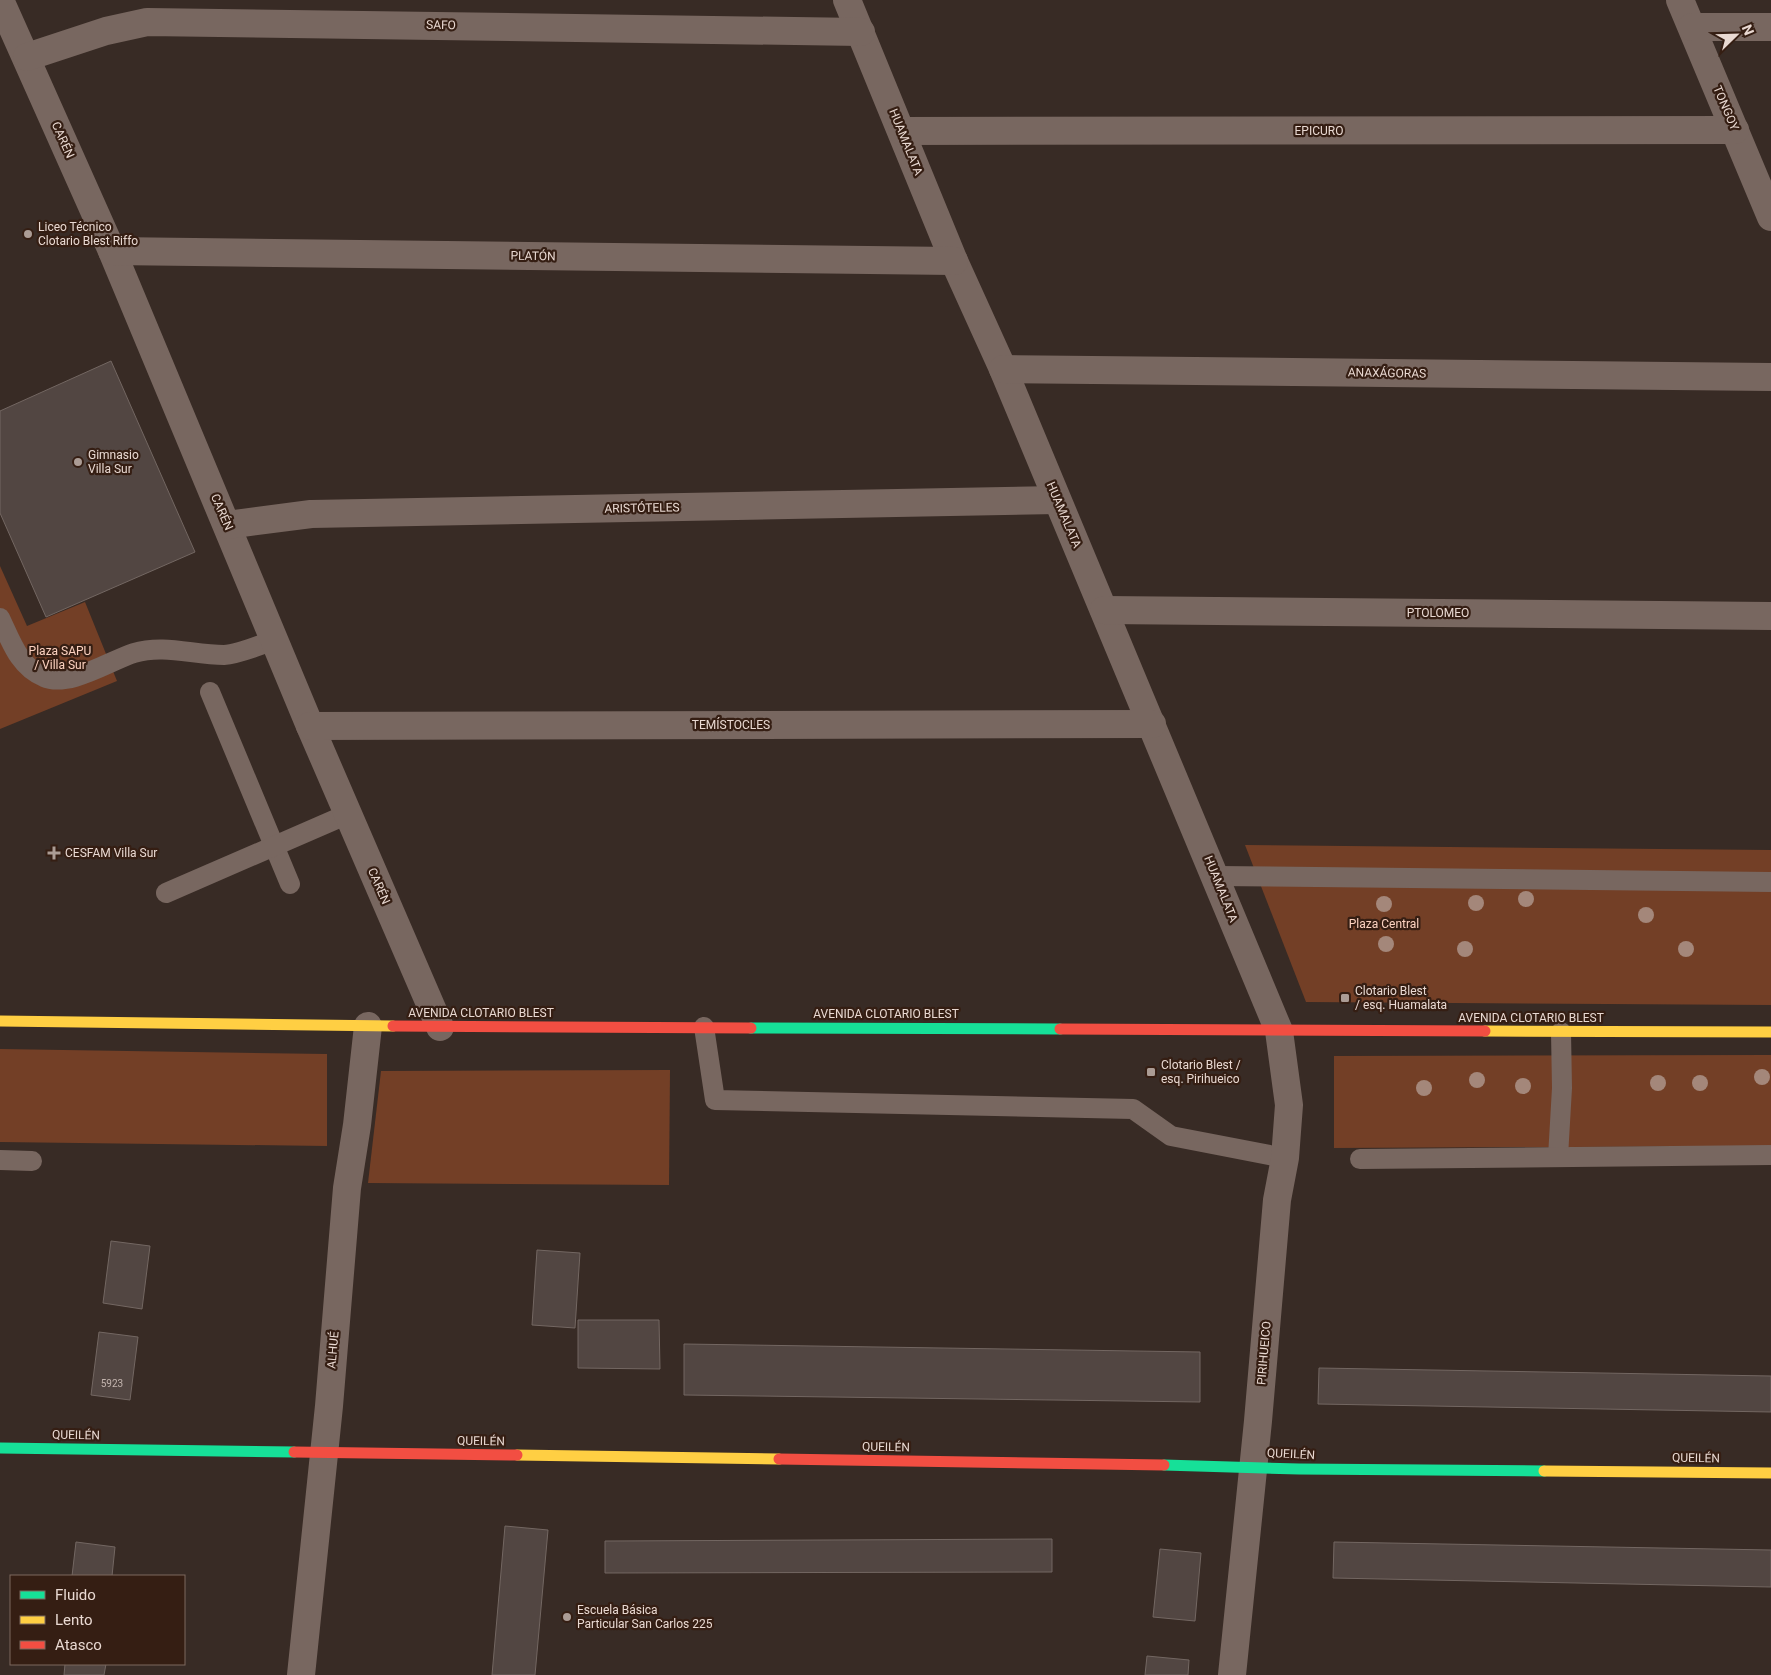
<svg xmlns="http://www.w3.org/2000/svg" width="1771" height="1675" font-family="Roboto,sans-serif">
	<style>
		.green { fill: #733f26 }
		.building { fill: #524642; stroke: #736762 }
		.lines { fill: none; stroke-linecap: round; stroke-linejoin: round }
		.lane { stroke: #786760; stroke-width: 20 }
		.street { stroke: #786760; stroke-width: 28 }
		.fast { stroke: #16e098; stroke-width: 11 }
		.slow { stroke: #ffcf43; stroke-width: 11 }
		.jam { stroke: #f24e42; stroke-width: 11 }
		.tree { fill: #a4877a }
		.poi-dot { fill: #ab9c95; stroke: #351e13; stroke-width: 2 }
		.labels { text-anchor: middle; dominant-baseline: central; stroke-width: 4.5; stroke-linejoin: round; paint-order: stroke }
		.number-label { font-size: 10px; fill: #c3b4ae }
		.street-label { font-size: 12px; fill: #e9d9d2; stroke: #351e13 }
		.poi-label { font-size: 12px; fill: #e9d9d2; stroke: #351e13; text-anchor: start }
		.park-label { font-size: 12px; fill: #fcd2c0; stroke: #351e13 }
	</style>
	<rect width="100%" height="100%" fill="#382b25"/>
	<g class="green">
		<polygon points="0,566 27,626 85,602 117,681 0,729"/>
		<polygon points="1245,845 1771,850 1771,1005 1306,1002"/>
		<polygon points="0,1049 327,1054 327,1146 0,1142"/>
		<polygon points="1771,1055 1771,1146 1334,1148 1334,1056"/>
		<polygon points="670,1070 669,1185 368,1183 381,1071"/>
	</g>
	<g class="building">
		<polygon points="111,361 195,552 46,617 0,513 0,411"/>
		<polygon points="111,1241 150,1246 142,1309 103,1303"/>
		<polygon points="537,1250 580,1253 575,1328 532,1325"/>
		<polygon points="578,1320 659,1320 660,1369 578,1368"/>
		<polygon points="99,1332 138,1337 130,1400 91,1395"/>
		<polygon points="684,1344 1200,1352 1200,1402 684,1395"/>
		<polygon points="1319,1368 1771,1376 1771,1412 1318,1404"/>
		<polygon points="505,1526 548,1530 535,1675 492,1675"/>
		<polygon points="1052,1539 1052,1572 605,1573 605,1541"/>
		<polygon points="76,1542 115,1547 112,1576 72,1576"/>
		<polygon points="1334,1542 1771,1550 1771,1587 1333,1578"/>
		<polygon points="1160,1549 1201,1553 1195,1621 1153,1617"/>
		<polygon points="1147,1656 1189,1660 1188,1675 1145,1675"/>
		<polygon points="65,1664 106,1664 104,1675 64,1675"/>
	</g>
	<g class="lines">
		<g class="lane">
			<path d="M0,618C11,641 19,667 44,677C69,688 109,661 134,653C164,644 193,655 224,655C240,654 259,645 275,640"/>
			<polyline points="210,692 290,884"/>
			<polyline points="1216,876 1771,882"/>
			<polyline points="166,893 348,814"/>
			<polyline points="704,1027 715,1100 1133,1109 1171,1136 1285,1158"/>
			<polyline points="1558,1157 1562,1088 1561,1032"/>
			<polyline points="1360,1159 1771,1155"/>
			<polyline points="0,1160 32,1161"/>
		</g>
		<g class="street">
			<polyline points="0,0 112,251 310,726 440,1027"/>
			<polyline points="847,0 954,261 1003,369 1279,1031 1289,1105 1285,1158 1277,1200 1258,1421 1232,1675"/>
			<polyline points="1680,0 1771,217"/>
			<polyline points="1692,27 1771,27"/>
			<polyline points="27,57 106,31 147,22 861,32"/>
			<polyline points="902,131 1735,130"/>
			<polyline points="112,251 954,261"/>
			<polyline points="1003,369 1771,377"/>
			<polyline points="227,525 311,514 1057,500"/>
			<polyline points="1104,610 1771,616"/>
			<polyline points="310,726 1152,724"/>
			<polyline points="301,1675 329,1406 347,1188 357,1125 368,1026"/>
		</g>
		<g class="fast">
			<polyline points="751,1028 1060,1029"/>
			<polyline points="0,1448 294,1452"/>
			<polyline points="1164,1465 1299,1469 1544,1471"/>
		</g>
		<g class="slow">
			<polyline points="0,1021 393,1026"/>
			<polyline points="1485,1031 1771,1032"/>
			<polyline points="517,1455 779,1459"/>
			<polyline points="1544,1471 1771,1473"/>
		</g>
		<g class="jam">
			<polyline points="393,1026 751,1028"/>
			<polyline points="1060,1029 1485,1031"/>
			<polyline points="294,1452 517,1455"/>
			<polyline points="779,1459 1164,1465"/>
		</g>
	</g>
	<g class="tree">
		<circle cx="1526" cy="899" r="8"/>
		<circle cx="1476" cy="903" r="8"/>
		<circle cx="1384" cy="904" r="8"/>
		<circle cx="1646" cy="915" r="8"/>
		<circle cx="1386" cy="944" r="8"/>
		<circle cx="1465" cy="949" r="8"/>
		<circle cx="1686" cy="949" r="8"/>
		<circle cx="1762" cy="1077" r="8"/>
		<circle cx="1477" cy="1080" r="8"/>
		<circle cx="1658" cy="1083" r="8"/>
		<circle cx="1700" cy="1083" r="8"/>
		<circle cx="1523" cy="1086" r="8"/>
		<circle cx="1424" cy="1088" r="8"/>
	</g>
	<g class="poi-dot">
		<circle cx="28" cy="234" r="5"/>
		<circle cx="78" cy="462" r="5"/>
		<path d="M51.5 845.5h5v5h5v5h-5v5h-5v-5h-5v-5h5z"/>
		<rect x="1340" y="993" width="10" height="10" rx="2.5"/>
		<rect x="1146" y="1067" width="10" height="10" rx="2.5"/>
		<circle cx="567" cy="1617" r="5"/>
	</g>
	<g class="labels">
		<g class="number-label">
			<text x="112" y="1383">5923</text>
		</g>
		<g class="street-label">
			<text transform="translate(441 25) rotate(1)">SAFO</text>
			<text transform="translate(1726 108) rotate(67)">TONGOY</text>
			<text x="1319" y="131">EPICURO</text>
			<text transform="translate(63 140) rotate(66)">CARÉN</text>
			<text transform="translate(906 142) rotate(68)">HUAMALATA</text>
			<text transform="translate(533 256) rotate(1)">PLATÓN</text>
			<text transform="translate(1387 373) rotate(1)">ANAXÁGORAS</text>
			<text transform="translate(642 508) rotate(-1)">ARISTÓTELES</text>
			<text transform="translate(222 512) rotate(67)">CARÉN</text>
			<text transform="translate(1064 515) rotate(67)">HUAMALATA</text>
			<text x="1438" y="613">PTOLOMEO</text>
			<text x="731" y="725">TEMÍSTOCLES</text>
			<text transform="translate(379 886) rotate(67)">CARÉN</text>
			<text transform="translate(1221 889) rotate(68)">HUAMALATA</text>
			<text x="481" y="1013">AVENIDA CLOTARIO BLEST</text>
			<text x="886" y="1014">AVENIDA CLOTARIO BLEST</text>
			<text x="1531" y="1018">AVENIDA CLOTARIO BLEST</text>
			<text transform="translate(333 1350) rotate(-85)">ALHUÉ</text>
			<text transform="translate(1264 1353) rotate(-85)">PIRIHUEICO</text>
			<text transform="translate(76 1435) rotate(1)">QUEILÉN</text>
			<text transform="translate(481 1441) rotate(1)">QUEILÉN</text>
			<text transform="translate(886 1447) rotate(1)">QUEILÉN</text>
			<text transform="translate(1291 1454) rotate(3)">QUEILÉN</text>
			<text transform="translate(1696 1458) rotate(1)">QUEILÉN</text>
		</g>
		<g class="poi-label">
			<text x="38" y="227">Liceo Técnico<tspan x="38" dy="14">Clotario Blest Riffo</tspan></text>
			<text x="88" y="455">Gimnasio<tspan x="88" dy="14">Villa Sur</tspan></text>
			<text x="65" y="853">CESFAM Villa Sur</text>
			<text x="1355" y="991">Clotario Blest<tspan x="1355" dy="14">/ esq. Huamalata</tspan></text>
			<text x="1161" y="1065">Clotario Blest /<tspan x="1161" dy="14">esq. Pirihueico</tspan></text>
			<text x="577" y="1610">Escuela Básica<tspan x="577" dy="14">Particular San Carlos 225</tspan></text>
		</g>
		<g class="park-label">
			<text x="60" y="651">Plaza SAPU<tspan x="60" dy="14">/ Villa Sur</tspan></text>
			<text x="1384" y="924">Plaza Central</text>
		</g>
	</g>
	<rect x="10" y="1575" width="175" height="90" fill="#351e13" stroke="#7d695f"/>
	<rect x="20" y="1591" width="25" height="8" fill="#16e098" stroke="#7d695f"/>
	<text x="55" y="1600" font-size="15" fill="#e9d9d2">Fluido</text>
	<rect x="20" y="1616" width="25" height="8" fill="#ffcf43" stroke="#7d695f"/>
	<text x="55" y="1625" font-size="15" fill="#e9d9d2">Lento</text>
	<rect x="20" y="1641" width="25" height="8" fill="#f24e42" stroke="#7d695f"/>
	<text x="55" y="1650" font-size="15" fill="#e9d9d2">Atasco</text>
	<g transform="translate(1736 35) rotate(67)" stroke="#351e13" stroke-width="4" paint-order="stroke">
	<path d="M0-4L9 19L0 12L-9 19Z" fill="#e9d9d2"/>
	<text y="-8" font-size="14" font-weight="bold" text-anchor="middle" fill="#e9d9d2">N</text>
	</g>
</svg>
